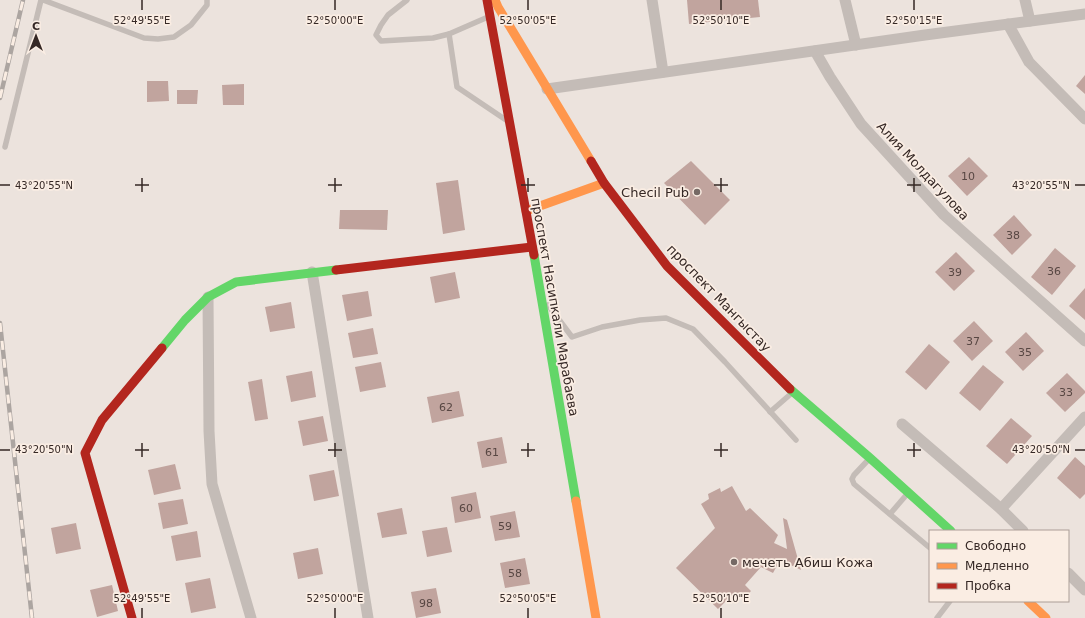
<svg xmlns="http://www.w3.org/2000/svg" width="1085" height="618" font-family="'DejaVu Sans',sans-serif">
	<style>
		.building { fill: #c1a49e }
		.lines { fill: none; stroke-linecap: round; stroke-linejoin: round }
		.lane { stroke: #c4bcb7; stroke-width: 5.5 }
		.street { stroke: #c4bcb7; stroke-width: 11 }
		.fast { stroke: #63d668; stroke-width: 9 }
		.slow { stroke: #ff974d; stroke-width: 9 }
		.jam { stroke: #b3261e; stroke-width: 9 }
		.rail-casing { stroke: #aca5a1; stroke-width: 4.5 }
		.rail { stroke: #faede3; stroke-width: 3; stroke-dasharray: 9; stroke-linecap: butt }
		.ticks { fill: none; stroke: #352825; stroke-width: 1.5 }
		.poi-dot { fill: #756965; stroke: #faede3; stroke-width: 1.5 }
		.labels { text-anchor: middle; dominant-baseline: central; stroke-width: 3.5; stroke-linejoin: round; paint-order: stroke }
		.number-label { font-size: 11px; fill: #584743 }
		.street-label { font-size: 13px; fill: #352825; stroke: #faede3 }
		.poi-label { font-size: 13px; fill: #352825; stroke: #faede3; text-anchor: end }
		.ticks-label { font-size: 10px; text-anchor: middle; fill: #352825; stroke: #faede3; stroke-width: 3.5; stroke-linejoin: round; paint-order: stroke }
	</style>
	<rect width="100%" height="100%" fill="#ece3dd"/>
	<g class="building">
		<polygon points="687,0 758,0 760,17 689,24"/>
		<polygon points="1085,75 1085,94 1076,86"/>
		<polygon points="147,81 168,81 169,101 147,102"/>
		<polygon points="244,84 244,105 223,105 222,85"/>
		<polygon points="177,90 198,90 197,104 177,104"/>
		<polygon points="969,157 988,176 967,196 948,176"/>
		<polygon points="691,161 730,200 705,225 664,183"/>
		<polygon points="458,180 465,230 443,234 436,183"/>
		<polygon points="340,210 388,210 387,230 339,229"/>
		<polygon points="1014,215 1032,235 1012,255 993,235"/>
		<polygon points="1055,248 1076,266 1052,295 1031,277"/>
		<polygon points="956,252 975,271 954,291 935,272"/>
		<polygon points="455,272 460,298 435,303 430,277"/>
		<polygon points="1085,288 1085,320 1069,306"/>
		<polygon points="368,291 372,316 347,321 342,295"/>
		<polygon points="291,302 295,328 270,332 265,307"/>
		<polygon points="974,321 993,341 972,361 953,341"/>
		<polygon points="373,328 378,354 353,358 348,333"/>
		<polygon points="1026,332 1044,351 1023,371 1005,352"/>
		<polygon points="929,344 950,362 926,390 905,372"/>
		<polygon points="381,362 386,387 360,392 355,367"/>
		<polygon points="983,365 1004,382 980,411 959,393"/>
		<polygon points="312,371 316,397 291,402 286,376"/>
		<polygon points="1067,373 1085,391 1085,393 1065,412 1046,393"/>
		<polygon points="262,379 268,419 255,421 248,382"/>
		<polygon points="459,391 464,416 432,423 427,397"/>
		<polygon points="323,416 328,441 303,446 298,421"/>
		<polygon points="1011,418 1032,436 1007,464 986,446"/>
		<polygon points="502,437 507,463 482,468 477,442"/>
		<polygon points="1075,457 1085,466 1085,494 1080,499 1057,478"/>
		<polygon points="175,464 181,489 154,495 148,470"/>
		<polygon points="334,470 339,496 314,501 309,475"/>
		<polygon points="732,486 746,511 750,508 778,535 774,543 787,549 783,518 787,520 801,570 780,560 773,573 761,567 745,585 751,591 743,600 735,592 718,609 676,568 715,528 701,504 709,499 708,494 720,488 721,492"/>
		<polygon points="476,492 481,518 455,523 451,497"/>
		<polygon points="183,499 188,524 163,529 158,503"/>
		<polygon points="402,508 407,534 382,538 377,513"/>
		<polygon points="515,511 520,537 495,541 490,516"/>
		<polygon points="76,523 81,549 56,554 51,528"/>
		<polygon points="447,527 452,552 427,557 422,531"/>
		<polygon points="197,531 201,557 176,561 171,536"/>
		<polygon points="318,548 323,574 298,579 293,553"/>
		<polygon points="525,558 530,584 505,588 500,563"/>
		<polygon points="210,578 216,608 191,613 185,583"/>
		<polygon points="112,585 118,611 97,617 90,590"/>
		<polygon points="436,588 441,613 416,618 411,592"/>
	</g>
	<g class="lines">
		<g class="lane">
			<polyline points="43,0 144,38 158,39 174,37 191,25 207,5 207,0"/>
			<polyline points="407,0 388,15 381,25 376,35 381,41 433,38 449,34"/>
			<polyline points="488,17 449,34 457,87 506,120"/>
			<polyline points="5,147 41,0"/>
			<polyline points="548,305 572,337 602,327 640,320 666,318 693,329 725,362 796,440"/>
			<polyline points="770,412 793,392"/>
			<polyline points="870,458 854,475 852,479 854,484 930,548"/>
			<polyline points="890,514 908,493"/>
			<polyline points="937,618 950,601"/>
		</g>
		<g class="street">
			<polyline points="652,0 663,72"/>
			<polyline points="845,0 856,45"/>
			<polyline points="1025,0 1030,21"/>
			<polyline points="1008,24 1029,62 1085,119"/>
			<polyline points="815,51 830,77 861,124 944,215 1085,341"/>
			<polyline points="547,89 925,35 1085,14"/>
			<polyline points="312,272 368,618"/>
			<polyline points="208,297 209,431 212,484 251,618"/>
			<polyline points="902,424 1001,509 1023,531"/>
			<polyline points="1001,509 1085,417"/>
			<polyline points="1068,573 1085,590"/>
		</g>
		<g class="fast">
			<polyline points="534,255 576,501"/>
			<polyline points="162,348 185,320 208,297 236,282 336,270"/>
			<polyline points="790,389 870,458 951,531"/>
		</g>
		<g class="slow">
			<polyline points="495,0 498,7 591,161"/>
			<polyline points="526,211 604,183"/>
			<polyline points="576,501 596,618"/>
			<polyline points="1028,601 1046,618"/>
		</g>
		<g class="jam">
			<polyline points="487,0 534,255"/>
			<polyline points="591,161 604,183 667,266 790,389"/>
			<polyline points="336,270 532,247"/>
			<polyline points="132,618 85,453 102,420 162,348"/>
		</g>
		<defs>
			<g id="rail">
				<polyline points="0,98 23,0"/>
				<polyline points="0,323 32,618"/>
			</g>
		</defs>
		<use href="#rail" class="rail-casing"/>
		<use href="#rail" class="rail"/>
	</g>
	<path class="ticks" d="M142,0V10M335,0V10M528,0V10M721,0V10M914,0V10M142,178V192M335,178V192M528,178V192M721,178V192M914,178V192M0,185H10M135,185H149M328,185H342M521,185H535M714,185H728M907,185H921M1075,185H1085M142,443V457M335,443V457M528,443V457M721,443V457M914,443V457M0,450H10M135,450H149M328,450H342M521,450H535M714,450H728M907,450H921M1075,450H1085M142,608V618M335,608V618M528,608V618M721,608V618"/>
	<g class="poi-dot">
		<circle cx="697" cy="192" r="4"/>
		<circle cx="734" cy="562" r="4"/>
	</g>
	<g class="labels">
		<g class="number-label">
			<text x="968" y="176">10</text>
			<text x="1013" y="235">38</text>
			<text x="1054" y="271">36</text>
			<text x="955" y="272">39</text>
			<text x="973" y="341">37</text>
			<text x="1025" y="352">35</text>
			<text x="1066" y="392">33</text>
			<text x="446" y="407">62</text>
			<text x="492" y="452">61</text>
			<text x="466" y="508">60</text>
			<text x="505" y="526">59</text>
			<text x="515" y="573">58</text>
			<text x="426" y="603">98</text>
		</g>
		<g class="street-label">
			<text transform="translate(923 171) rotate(47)">Алия Молдагулова</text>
			<text transform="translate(719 298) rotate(46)">проспект Мангыстау</text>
			<text transform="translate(555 307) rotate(80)">проспект Насипкали Марабаева</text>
		</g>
		<g class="poi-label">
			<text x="689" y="192">Checil Pub</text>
			<text x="742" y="562" text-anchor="start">мечеть Абиш Кожа</text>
		</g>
	</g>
	<g class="ticks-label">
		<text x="142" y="24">52°49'55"E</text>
		<text x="335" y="24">52°50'00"E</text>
		<text x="528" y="24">52°50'05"E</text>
		<text x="721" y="24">52°50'10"E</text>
		<text x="914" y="24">52°50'15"E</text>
		<text x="44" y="189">43°20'55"N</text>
		<text x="1041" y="189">43°20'55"N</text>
		<text x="44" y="453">43°20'50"N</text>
		<text x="1041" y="453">43°20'50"N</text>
		<text x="142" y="602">52°49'55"E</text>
		<text x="335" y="602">52°50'00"E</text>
		<text x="528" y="602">52°50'05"E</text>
		<text x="721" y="602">52°50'10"E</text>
	</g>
	<rect x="929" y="530" width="140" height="72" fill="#faede3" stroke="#ab9e97"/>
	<rect x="937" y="543" width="20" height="6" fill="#63d668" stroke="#ab9e97"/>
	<text x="965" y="550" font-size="12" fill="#352825">Свободно</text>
	<rect x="937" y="563" width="20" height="6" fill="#ff974d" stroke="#ab9e97"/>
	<text x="965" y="570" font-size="12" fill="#352825">Медленно</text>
	<rect x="937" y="583" width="20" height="6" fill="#b3261e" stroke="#ab9e97"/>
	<text x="965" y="590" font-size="12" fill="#352825">Пробка</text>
	<g transform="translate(36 36)" stroke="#faede3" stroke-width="3" paint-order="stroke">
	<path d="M0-3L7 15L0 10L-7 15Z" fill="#352825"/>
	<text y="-6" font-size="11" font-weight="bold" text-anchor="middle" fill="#352825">С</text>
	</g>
</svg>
